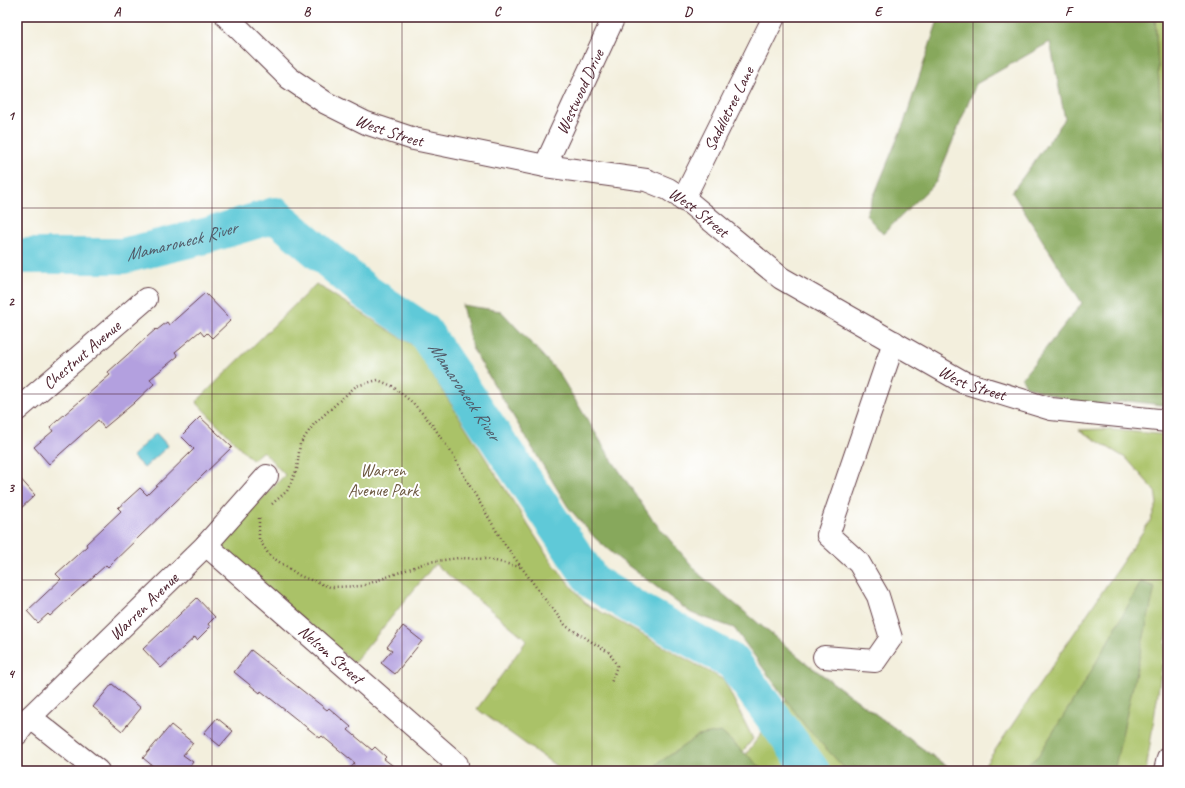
<svg xmlns="http://www.w3.org/2000/svg" width="1185" height="788" font-family="Caveat,sans-serif">
	<style>
		.green { fill: #aac267; stroke: #7a7049 }
		.forest { fill: #87a85c; stroke: #686444 }
		.water { fill: #5ec9d8; stroke: #547482 }
		.lines { fill: none; stroke-linecap: round; stroke-linejoin: round }
		.river { stroke: #5ec9d8; stroke-width: 36 }
		.building { fill: #b3a0df }
		.minor-casing { stroke: #633e46; stroke-width: 24 }
		.highway-casing { stroke: #633e46; stroke-width: 24 }
		.path { stroke: #633e46; stroke-width: 2.5; stroke-dasharray: 1 3; stroke-linecap: butt }
		.minor { stroke: #fff; stroke-width: 22 }
		.highway { stroke: #fff; stroke-width: 22 }
		.grid { fill: none; stroke: #4a1f2b; stroke-width: 1; stroke-opacity: 0.55 }
		.labels { text-anchor: middle; dominant-baseline: central; stroke-width: 4; stroke-linejoin: round; paint-order: stroke }
		.street-label { font-size: 17px; fill: #4a1f2b; stroke: #fff }
		.park-label { font-size: 17px; fill: #6c5840; stroke: #fff }
		.water-label { font-size: 18px; font-style: italic; fill: #515a68; stroke: #fff }
		.neatline { fill: none; stroke: #4a1f2b; stroke-width: 1.5 }
		.grid-label { font-size: 13px; text-anchor: middle; font-weight: bold; fill: #4a1f2b }
	</style>
	<rect width="100%" height="100%" fill="#fff"/>
	<filter id="ink" filterUnits="userSpaceOnUse"><feTurbulence type="fractalNoise" baseFrequency=".025" numOctaves="2"/><feDisplacementMap in="SourceGraphic" scale="8" xChannelSelector="R" yChannelSelector="G"/><feConvolveMatrix kernelMatrix="1 2 1 2 8 2 1 2 1" color-interpolation-filters="sRGB"/></filter>
	<filter id="wash" filterUnits="userSpaceOnUse"><feTurbulence type="fractalNoise" baseFrequency=".012" numOctaves="4" result="noise"/><feDisplacementMap in="SourceGraphic" scale="16" xChannelSelector="R" yChannelSelector="G"/><feGaussianBlur stdDeviation="0.9" result="paint"/><feColorMatrix in="noise" values="0 0 0 0 0 0 0 0 0 0 0 0 0 0 0 0 0 1.4 0 .05"/><feComposite in="paint" operator="in"/></filter>
	<g filter="url(#wash)">
		<rect width="100%" height="100%" fill="#f3efdd"/>
		<g class="green">
			<polygon points="1155,17 1168,17 1168,231"/>
			<polygon points="316,284 414,346 551,561 585,603 724,680 753,739 727,771 563,771 477,709 527,640 435,564 354,663 217,545 285,475 263,451 252,460 196,402"/>
			<polygon points="1168,354 1168,406 1162,405"/>
			<polygon points="1102,429 1168,435 1168,627 1146,771 981,771 1150,521 1157,504 1155,491 1127,459 1079,430"/>
			<polygon points="810,666 953,771 734,771"/>
		</g>
		<g class="forest">
			<polygon points="939,17 1155,17 1168,231 1168,354 1162,405 1128,401 1084,406 1026,386 1022,378 1082,303 1012,192 1065,119 1050,42 976,84 936,182 883,234 866,215 905,120"/>
			<polygon points="462,305 501,311 558,372 612,460 652,519 700,575 810,666 953,771 847,771 806,727 734,628 691,613 618,558 595,538 568,507 472,348"/>
			<polygon points="1141,582 1155,587 1114,771 1020,771 1038,756 1088,677"/>
			<polygon points="721,732 765,771 656,771 657,764 698,736"/>
		</g>
		<polygon class="water" points="156,433 168,446 144,468 132,456"/>
		<g class="lines">
			<path class="river" id="s1" d="M17,256H123L209,235L275,215L366,292L424,331L593,582L633,607L733,662L812,771"/>
		</g>
		<g id="blocks">
			<g class="building">
				<polygon points="205,293 231,320 212,338 207,333 204,336 200,331 175,352 178,356 150,379 154,384 134,403 104,428 98,420 49,464 34,447 53,431 50,427 110,375 108,372 156,329 157,330 167,322 169,325"/>
				<polygon points="200,417 232,447 108,567 106,565 50,616 48,614 38,623 27,611 61,579 56,574 87,546 86,544 121,511 118,508 140,488 147,495 194,449 181,436"/>
				<polygon points="17,475 35,495 17,512"/>
				<polygon points="197,598 215,617 208,624 210,627 197,640 195,637 161,668 143,649"/>
				<polygon points="403,626 422,641 395,674 381,663 392,650 387,647"/>
				<polygon points="251,650 327,710 329,708 351,727 348,730 372,750 375,747 386,757 384,759 400,771 348,771 355,763 322,736 320,738 261,691 260,693 234,672"/>
				<polygon points="112,684 141,708 122,731 93,707"/>
				<polygon points="217,718 233,731 220,746 204,733"/>
				<polygon points="171,725 193,743 183,755 193,762 186,771 159,771 143,758"/>
			</g>
		</g>
	</g>
	<g filter="url(#ink)">
		<use href="#blocks" fill-opacity="0" stroke="#633e46" stroke-width="1"/>
		<g class="lines">
			<defs>
				<g id="minor">
					<path id="s2" d="M227,17L289,78L326,103L366,123L414,139L545,166L646,180L668,189L691,204L781,278L963,382L1051,409L1168,421"/>
					<path id="s3" d="M545,166L614,17"/>
					<path id="s4" d="M683,200L774,17"/>
					<path id="s5" d="M17,410L146,299"/>
					<path id="s6" d="M206,545L457,764L452,771"/>
					<polyline points="824,657 875,661 891,638 878,596 859,563 828,535 894,342"/>
					<polyline points="30,717 98,771"/>
					<path id="s7" d="M17,734L30,717L206,545L267,476"/>
				</g>
				<polyline id="highway" points="1165,771 1168,758"/>
			</defs>
			<use href="#minor" class="minor-casing"/>
			<use href="#highway" class="highway-casing"/>
			<g class="path">
				<polyline points="272,504 287,491 297,469 300,444 314,424 356,386 378,380 392,386 413,403 431,423 453,455 467,481 503,542 544,598 566,626 610,653 617,666 611,683"/>
				<polyline points="259,518 259,539 269,555 300,576 330,587 362,586 428,562 459,558 487,559 520,567"/>
			</g>
			<use href="#minor" class="minor"/>
			<use href="#highway" class="highway"/>
		</g>
	</g>
	<path class="grid" d="M212,17V771M402,17V771M592,17V771M783,17V771M973,17V771M17,208H1168M17,394H1168M17,580H1168"/>
	<g class="labels">
		<g class="street-label">
			<text stroke="none"><textPath href="#s3" startOffset="82">Westwood Drive</textPath></text>
			<text stroke="none"><textPath href="#s4" startOffset="102">Saddletree Lane</textPath></text>
			<text stroke="none"><textPath href="#s2" startOffset="201">West Street</textPath></text>
			<text stroke="none"><textPath href="#s2" startOffset="525">West Street</textPath></text>
			<text stroke="none"><textPath href="#s5" startOffset="85">Chestnut Avenue</textPath></text>
			<text stroke="none"><textPath href="#s2" startOffset="849">West Street</textPath></text>
			<text stroke="none"><textPath href="#s7" startOffset="180">Warren Avenue</textPath></text>
			<text stroke="none"><textPath href="#s6" startOffset="166">Nelson Street</textPath></text>
		</g>
		<g class="park-label">
			<text x="383" y="470">Warren<tspan x="383" dy="20">Avenue Park</tspan></text>
		</g>
		<g class="water-label">
			<text stroke="none"><textPath href="#s1" startOffset="166">Mamaroneck River</textPath></text>
			<text stroke="none"><textPath href="#s1" startOffset="525">Mamaroneck River</textPath></text>
		</g>
	</g>
	<rect width="1185" height="788" fill="none" stroke="#fff" stroke-width="44"/>
	<rect x="22" y="22" width="1141" height="744" class="neatline"/>
	<g class="grid-label">
		<text x="117" y="16">A</text>
		<text x="307" y="16">B</text>
		<text x="497" y="16">C</text>
		<text x="688" y="16">D</text>
		<text x="878" y="16">E</text>
		<text x="1068" y="16">F</text>
		<text x="11" y="120">1</text>
		<text x="11" y="306">2</text>
		<text x="11" y="492">3</text>
		<text x="11" y="678">4</text>
	</g>
</svg>
